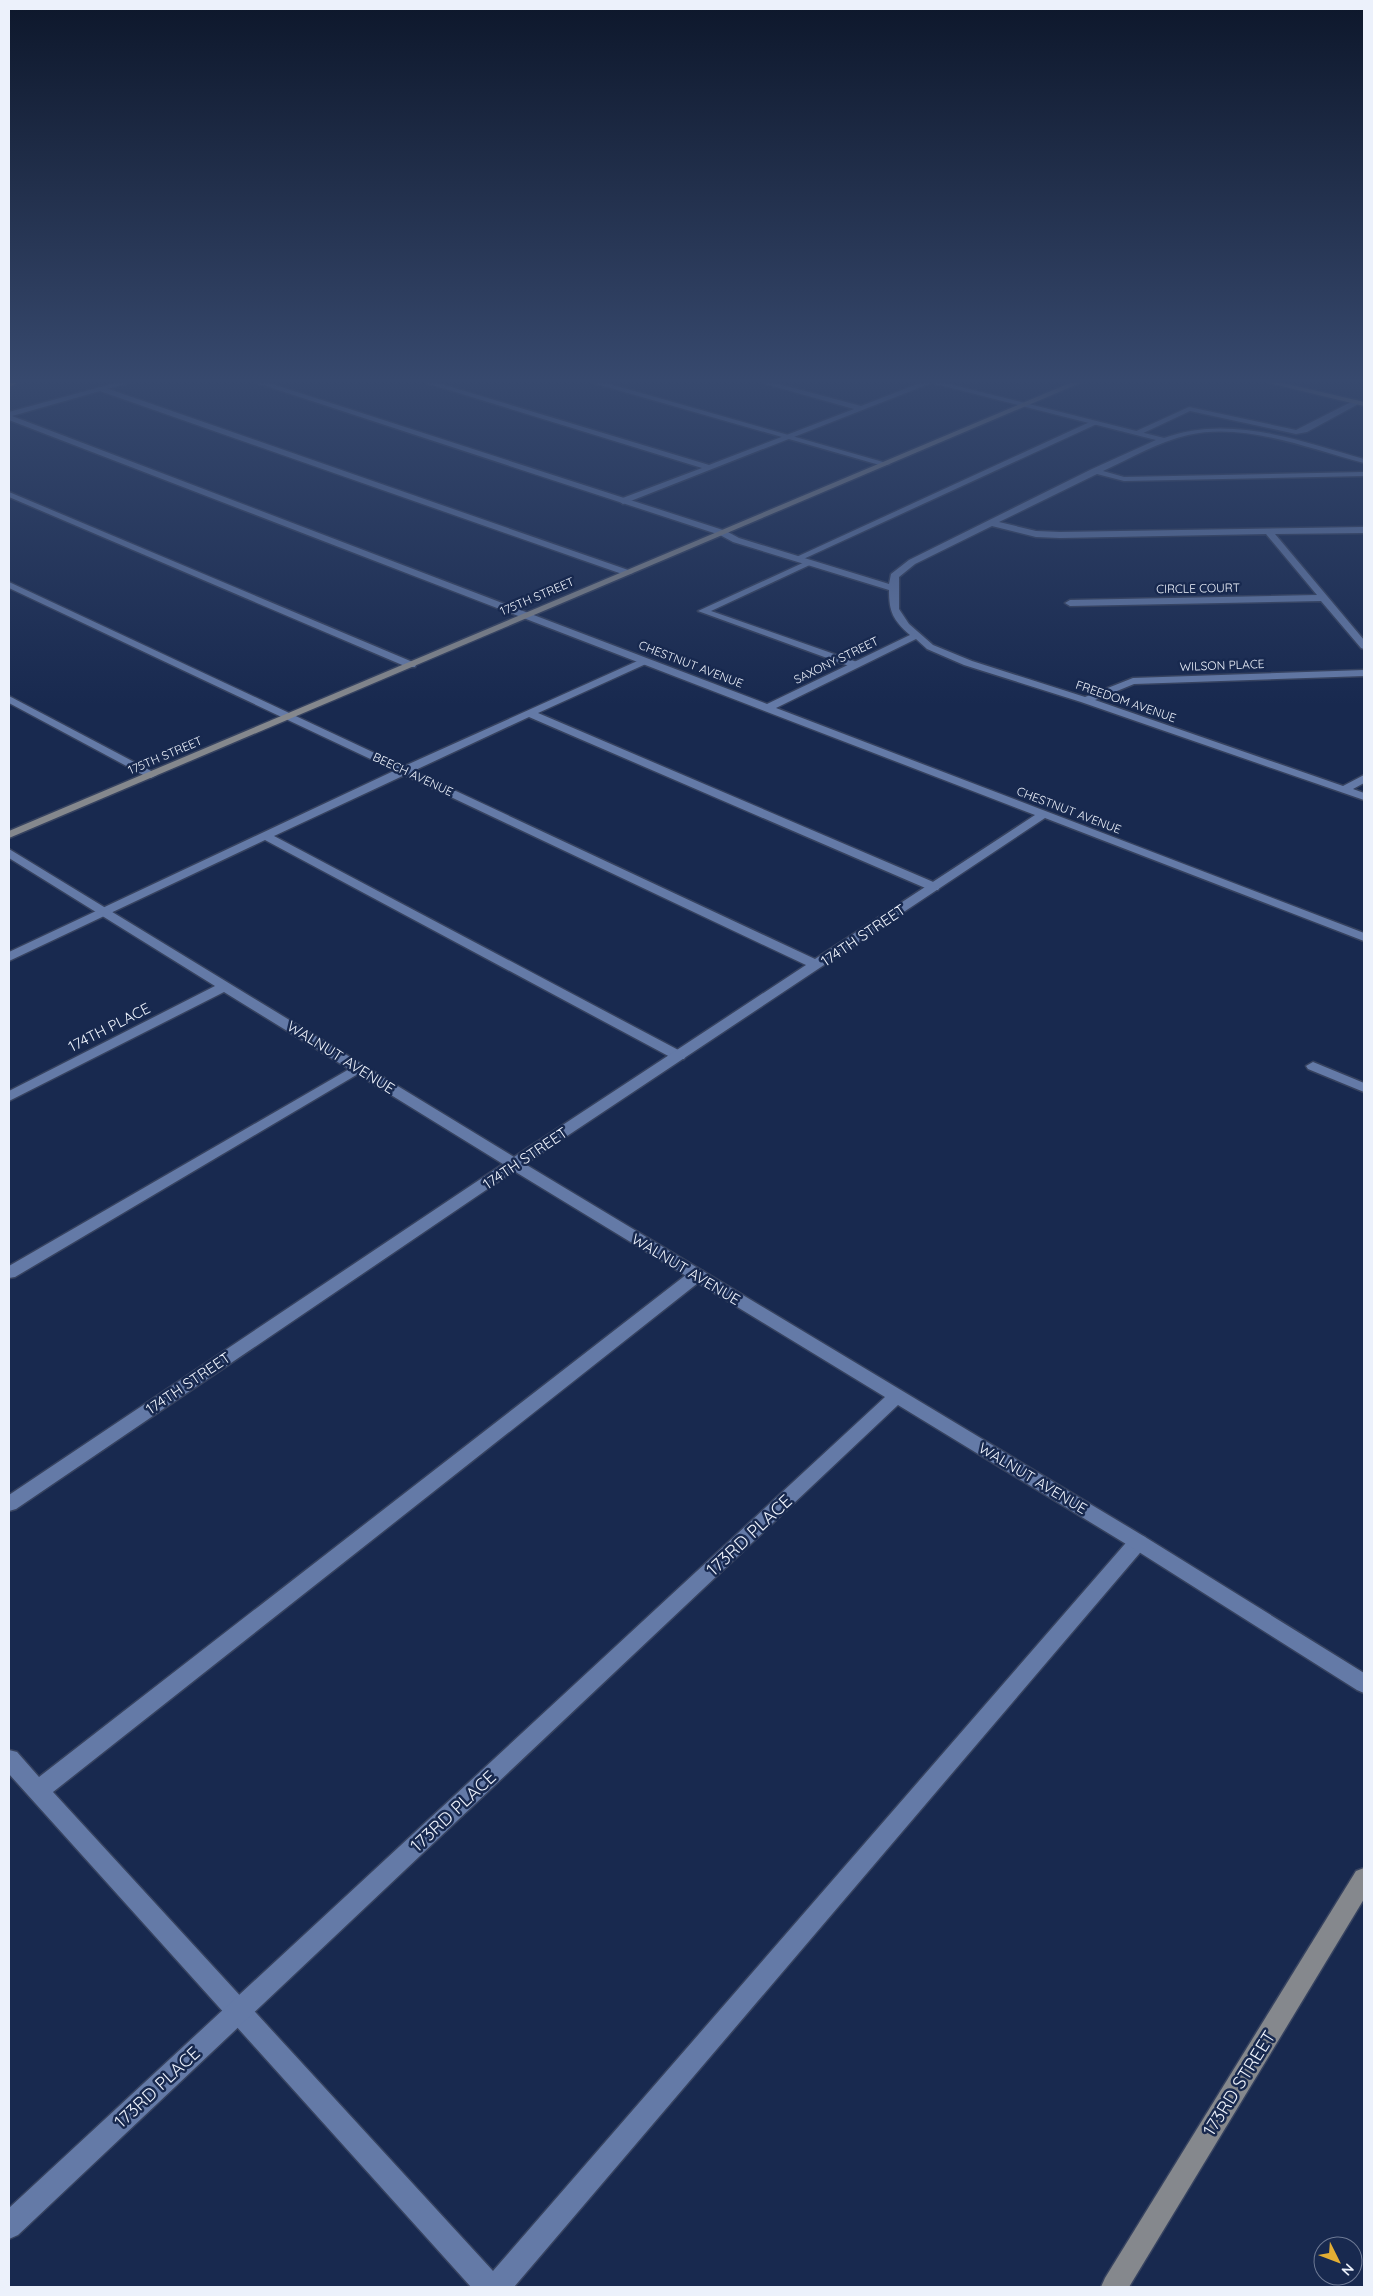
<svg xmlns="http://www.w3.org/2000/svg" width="1373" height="2296" font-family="Quicksand,sans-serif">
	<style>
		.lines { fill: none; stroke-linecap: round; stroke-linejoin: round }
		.lane-casing { stroke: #36425f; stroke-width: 3 }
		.street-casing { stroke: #36425f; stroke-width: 3 }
		.secondary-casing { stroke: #36425f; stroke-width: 3 }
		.highway-casing { stroke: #36425f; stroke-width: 3 }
		.lane { fill: #647aa7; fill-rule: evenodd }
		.street { fill: #647aa7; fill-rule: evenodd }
		.secondary { fill: #85888d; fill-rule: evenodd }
		.highway { fill: #d3a950; fill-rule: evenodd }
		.labels { text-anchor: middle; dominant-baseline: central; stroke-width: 5; stroke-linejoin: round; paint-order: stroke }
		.far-street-label { font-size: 12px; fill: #ecf1fb; stroke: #18294f }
		.street-label { font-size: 15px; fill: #ecf1fb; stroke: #18294f }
		.near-street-label { font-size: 18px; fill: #ecf1fb; stroke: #18294f }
	</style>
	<rect width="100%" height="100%" fill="#18294f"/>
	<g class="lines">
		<defs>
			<g id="lane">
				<polygon points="426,383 438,383 709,465 854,409 762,383 775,383 861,406 920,383 931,383 623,504 619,501 620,499 702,468"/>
				<polygon points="103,387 631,571 633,573 625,575 100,391 100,387"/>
				<polygon points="1355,400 1362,402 1307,432 1296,434 1190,411 1139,435 1132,433 1189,407 1296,430"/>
				<polygon points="1092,421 1099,423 799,561 792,559"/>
				<polygon points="9,492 415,663 416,665 415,667 407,667 9,497"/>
				<polygon points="807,561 814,563 711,611 857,662 857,666 849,666 698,611"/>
				<polygon points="644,658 649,661 648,663 538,713 938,884 940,887 938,890 930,890 529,717 274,836 684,1053 686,1056 684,1059 674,1059 265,840 9,961 9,952 400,768"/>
				<polygon points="9,696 155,773 157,775 151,778 147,777 9,703"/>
				<polygon points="1313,1062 1364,1083 1364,1092 1308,1069 1306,1066"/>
				<polygon points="358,1064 363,1065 365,1068 363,1071 15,1277 9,1278 9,1266"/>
				<polygon points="697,1269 703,1271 705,1275 703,1279 53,1792 493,2271 1131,1537 1138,1534 1145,1537 1148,1542 1145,1547 514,2287 471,2287 9,1774 9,1750 17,1752 39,1777 691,1271"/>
			</g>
			<g id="street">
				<path d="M115,383H128L12,416L767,704L910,635C893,620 889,612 889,590L733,542L720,535L257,383H269L726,531L739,538L889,584L891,574L909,560L1092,469L1156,440L932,383H945L1164,438C1230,414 1300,441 1364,459V463C1309,449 1246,422 1188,435C1158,442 1131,458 1103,471L1124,477L1364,472V476L1124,481L1097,474L999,522L1036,531L1060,532L1364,527V533L1275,534L1364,640V649L1361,648L1321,601L1070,606L1065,603L1070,600L1317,595L1266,534L1060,538L1036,537L992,526L915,564L899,577V609L909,624L933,645L972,661L1085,697L1133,678L1364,670V676L1134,684L1095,700L1343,786L1364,775V783L1353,789L1364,793V800L1081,702L964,665L927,649L916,639L776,708L1364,933V941L1045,818L525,1164L1145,1537L1364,1673V1693L1357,1690L1131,1547L898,1405L18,2235L9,2239V2208L885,1397L514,1171L16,1509L9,1511V1495L503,1164L224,992L9,1101V1091L215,986L9,858V849L514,1157L806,965L9,588V582L815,959L1035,815L9,420V412Z"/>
				<polygon points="593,383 606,383 890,464 883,466"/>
			</g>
			<g id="secondary">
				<polygon points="1070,383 1080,383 9,838 9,831"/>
				<polygon points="1269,383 1283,383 1364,402 1364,406"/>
				<polygon points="1364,1868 1364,1899 1129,2287 1101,2287 1105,2278 1356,1871"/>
			</g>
			<polygon id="highway" points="9,383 17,383 9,387"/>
		</defs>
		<use href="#lane" class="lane-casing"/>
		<use href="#street" class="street-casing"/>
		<use href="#secondary" class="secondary-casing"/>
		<use href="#highway" class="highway-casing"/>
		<use href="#lane" class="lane"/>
		<use href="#street" class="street"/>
		<use href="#secondary" class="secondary"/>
		<use href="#highway" class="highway"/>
	</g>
	<linearGradient id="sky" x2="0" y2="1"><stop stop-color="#0d172b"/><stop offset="0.54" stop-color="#37496e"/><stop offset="1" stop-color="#37496e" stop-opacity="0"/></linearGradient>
	<rect width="1373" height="705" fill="url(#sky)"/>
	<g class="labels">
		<g class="far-street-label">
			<text transform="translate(1198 588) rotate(-1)">CIRCLE COURT</text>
			<text transform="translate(537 596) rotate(-23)">175TH STREET</text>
			<text transform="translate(836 660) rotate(-26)">SAXONY STREET</text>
			<text transform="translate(691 664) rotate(21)">CHESTNUT AVENUE</text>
			<text transform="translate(1222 665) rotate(-2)">WILSON PLACE</text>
			<text transform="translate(1126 701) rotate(19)">FREEDOM AVENUE</text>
			<text transform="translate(165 755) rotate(-23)">175TH STREET</text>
			<text transform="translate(413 774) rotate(25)">BEECH AVENUE</text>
			<text transform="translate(1069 810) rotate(21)">CHESTNUT AVENUE</text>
		</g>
		<g class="street-label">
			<text transform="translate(863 935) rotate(-34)">174TH STREET</text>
			<text transform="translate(109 1027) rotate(-27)">174TH PLACE</text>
			<text transform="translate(341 1057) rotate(32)">WALNUT AVENUE</text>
			<text transform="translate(525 1158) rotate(-34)">174TH STREET</text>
			<text transform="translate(686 1269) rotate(31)">WALNUT AVENUE</text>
			<text transform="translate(188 1383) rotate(-34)">174TH STREET</text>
			<text transform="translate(1033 1478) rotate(31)">WALNUT AVENUE</text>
		</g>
		<g class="near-street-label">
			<text transform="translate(749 1535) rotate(-43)">173RD PLACE</text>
			<text transform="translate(453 1811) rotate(-43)">173RD PLACE</text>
			<text transform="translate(1239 2083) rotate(-58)">173RD STREET</text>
			<text transform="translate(157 2087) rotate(-43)">173RD PLACE</text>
		</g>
	</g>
	<rect width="1373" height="2296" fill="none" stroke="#ecf1fb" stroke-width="20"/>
	<g transform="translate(1338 2261) rotate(132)"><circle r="24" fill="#18294f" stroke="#6d7994"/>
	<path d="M0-4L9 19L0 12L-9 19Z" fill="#e3ae34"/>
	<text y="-8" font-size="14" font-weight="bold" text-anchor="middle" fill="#ecf1fb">N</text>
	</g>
</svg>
